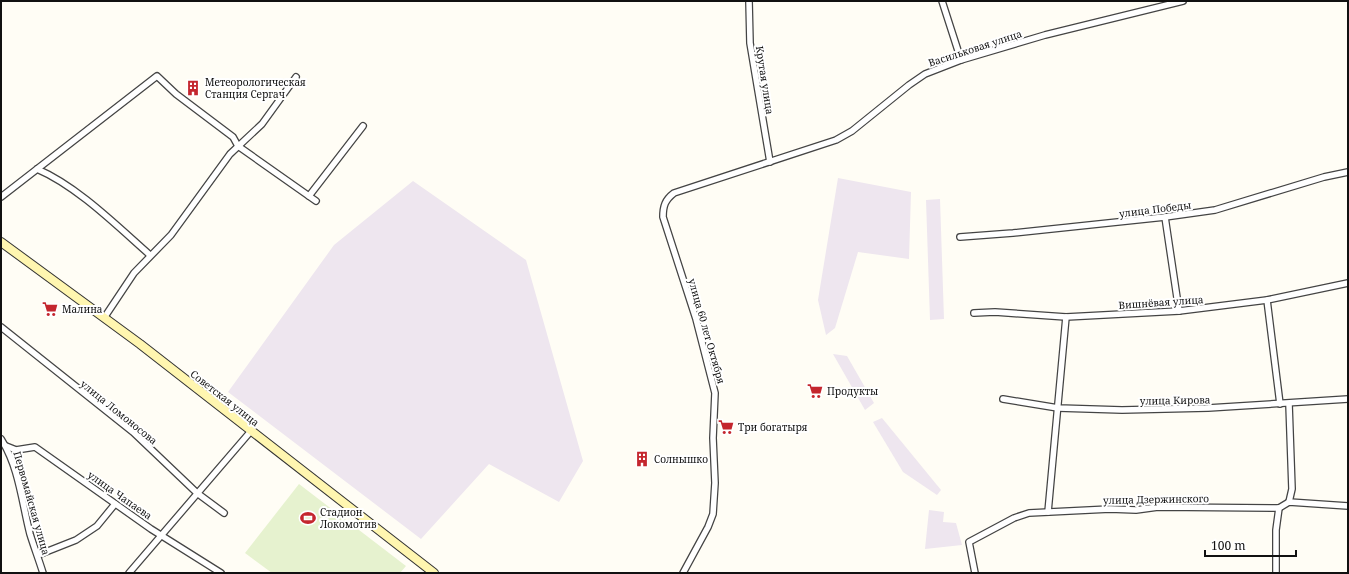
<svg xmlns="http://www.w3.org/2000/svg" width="1349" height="574" font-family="'Noto Serif',serif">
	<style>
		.industrial { fill: #eee6ef }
		.pitch { fill: #e6f2cf }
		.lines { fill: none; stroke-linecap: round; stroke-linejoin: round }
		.street-casing { stroke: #444; stroke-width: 8 }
		.secondary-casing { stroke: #333; stroke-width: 10 }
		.street { stroke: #fff; stroke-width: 5.5 }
		.secondary { stroke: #fff6b0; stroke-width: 8 }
		.labels { text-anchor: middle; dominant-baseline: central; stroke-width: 4; stroke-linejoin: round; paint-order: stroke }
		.street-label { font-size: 10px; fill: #111; stroke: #fff }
		.poi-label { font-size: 10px; fill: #111; stroke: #fff; text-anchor: start }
	</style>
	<rect width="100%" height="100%" fill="#fffdf5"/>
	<g class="industrial">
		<polygon points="838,178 911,192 909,259 858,252 835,328 826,335 818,300"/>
		<polygon points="413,181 526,260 583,461 559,502 489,464 421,539 228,392 334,245"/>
		<polygon points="940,199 944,319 930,320 926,200"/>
		<polygon points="833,354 847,356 874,403 865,410"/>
		<polygon points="882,418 941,490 937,495 903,472 873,422"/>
		<polygon points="929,510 944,512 943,522 956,523 962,545 925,549"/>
	</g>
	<polygon class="pitch" points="299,484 406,566 400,573 272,573 245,553"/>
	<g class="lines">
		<defs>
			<g id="street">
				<polyline points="749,1 750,43 770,162"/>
				<polyline points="942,1 961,60"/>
				<path d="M37,169C77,186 117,226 150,255"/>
				<polyline points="309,196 363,126"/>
				<polyline points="1,197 157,76 176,94 233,137 238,146 316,201"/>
				<polyline points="1165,217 1179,311"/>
				<polyline points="960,237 1013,233 1165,217 1215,210 1324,177 1348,172"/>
				<polyline points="1267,300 1280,404"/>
				<polyline points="974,313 995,312 1066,317 1179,311 1267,300 1348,283"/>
				<polyline points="104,318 134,273 171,235 230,154 262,124 296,77"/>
				<polyline points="1,327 133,432 197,493 224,513"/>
				<polyline points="1003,399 1058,408 1122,410 1208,408 1348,399"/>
				<polyline points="1289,404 1292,489 1289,502"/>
				<path d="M1,439C19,467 22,503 30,534C34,547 39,560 43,573"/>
				<polyline points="6,446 16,450 35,447 151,529 221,573"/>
				<polyline points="1048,512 1066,317"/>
				<polyline points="38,555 76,540 97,526 115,504"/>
				<polyline points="129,573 251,431"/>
				<path d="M683,573L708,527L713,514L715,483L713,438L715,393L696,319L663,217C663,206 665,200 674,193L836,140L852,131L909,85L925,74L961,60L1045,35L1183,1"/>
				<polyline points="975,573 969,542 1014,518 1029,513 1110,509 1136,510 1158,507 1279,508 1289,502 1348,506"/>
				<polyline points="1276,573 1276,530 1279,508"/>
			</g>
			<polyline id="secondary" points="1,242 140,344 434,573"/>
		</defs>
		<use href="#street" class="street-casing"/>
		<use href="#secondary" class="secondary-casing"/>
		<use href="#street" class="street"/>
		<use href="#secondary" class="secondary"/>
	</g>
	<defs>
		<symbol id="building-bare" viewBox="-9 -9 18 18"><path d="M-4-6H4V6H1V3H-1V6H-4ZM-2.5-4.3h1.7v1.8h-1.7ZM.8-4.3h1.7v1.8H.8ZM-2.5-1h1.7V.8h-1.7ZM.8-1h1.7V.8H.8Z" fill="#c4262e" stroke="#fff" stroke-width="2.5" paint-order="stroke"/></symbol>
		<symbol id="supermarket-bare" viewBox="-9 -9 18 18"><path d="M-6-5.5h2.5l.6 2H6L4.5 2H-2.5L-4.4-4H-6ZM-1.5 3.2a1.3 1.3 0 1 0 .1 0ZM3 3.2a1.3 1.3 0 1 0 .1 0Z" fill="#c4262e" stroke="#fff" stroke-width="2.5" paint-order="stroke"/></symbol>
		<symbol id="stadium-bare" viewBox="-9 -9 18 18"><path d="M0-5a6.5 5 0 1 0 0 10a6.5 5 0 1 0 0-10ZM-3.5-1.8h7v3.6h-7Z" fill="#c4262e" stroke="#fff" stroke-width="2.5" paint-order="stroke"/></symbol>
	</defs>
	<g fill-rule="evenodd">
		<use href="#building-bare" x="182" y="77" width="22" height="22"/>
		<use href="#supermarket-bare" x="39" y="298" width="22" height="22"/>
		<use href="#supermarket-bare" x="804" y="380" width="22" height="22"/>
		<use href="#supermarket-bare" x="715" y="416" width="22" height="22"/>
		<use href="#building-bare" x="631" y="448" width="22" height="22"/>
		<use href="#stadium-bare" x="297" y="507" width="22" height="22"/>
	</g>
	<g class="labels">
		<g class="street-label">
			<text transform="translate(975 48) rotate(-18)">Васильковая улица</text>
			<text transform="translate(765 80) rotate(81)">Крутая улица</text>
			<text transform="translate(1155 209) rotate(-7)">улица Победы</text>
			<text transform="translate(1161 302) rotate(-4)">Вишнёвая улица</text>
			<text transform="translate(707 331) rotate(74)">улица 60 лет Октября</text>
			<text transform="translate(225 398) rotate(38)">Советская улица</text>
			<text transform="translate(1175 400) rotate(-1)">улица Кирова</text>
			<text transform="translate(119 412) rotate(39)">улица Ломоносова</text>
			<text transform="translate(120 495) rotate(35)">улица Чапаева</text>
			<text transform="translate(1156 499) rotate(-1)">улица Дзержинского</text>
			<text transform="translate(32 503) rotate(74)">Первомайская улица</text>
		</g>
		<g class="poi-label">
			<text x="205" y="82">Метеорологическая<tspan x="205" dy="12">Станция Сергач</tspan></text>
			<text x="62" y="309">Малина</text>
			<text x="827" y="391">Продукты</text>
			<text x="738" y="427">Три богатыря</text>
			<text x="654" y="459">Солнышко</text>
			<text x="320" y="512">Стадион<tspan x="320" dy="12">Локомотив</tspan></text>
		</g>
	</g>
	<rect width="1349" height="574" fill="none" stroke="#111111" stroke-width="4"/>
	<path d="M1205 550v6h91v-6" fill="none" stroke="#111111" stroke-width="2"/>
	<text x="1211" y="550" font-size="12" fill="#111111" stroke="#ffffff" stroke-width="3" paint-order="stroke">100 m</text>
</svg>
